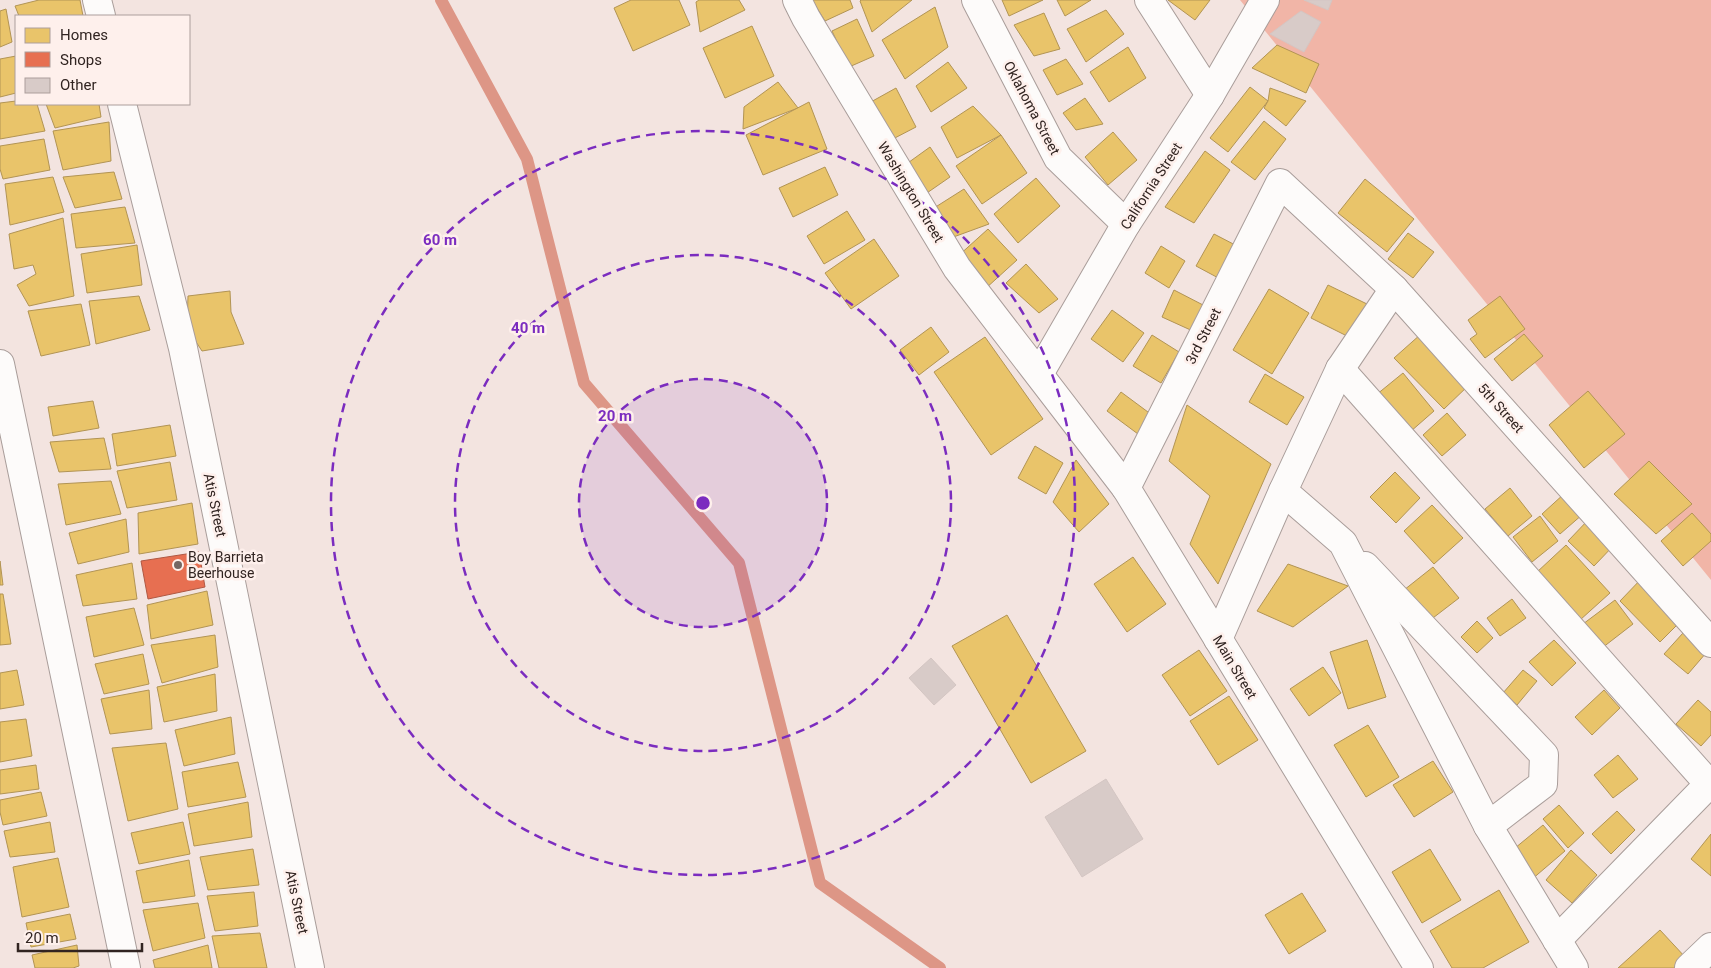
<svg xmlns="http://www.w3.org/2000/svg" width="1711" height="968" font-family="Roboto,sans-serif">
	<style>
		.forest { fill: #f1b5a7 }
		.homes { fill: #e9c46a; stroke: #b29454 }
		.shops { fill: #e76f51; stroke: #b05843 }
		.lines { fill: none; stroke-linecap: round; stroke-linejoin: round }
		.stream { stroke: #dd9686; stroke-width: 12 }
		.building { fill: #d8cbc8; stroke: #d4c6c3 }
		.minor-casing { stroke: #a99d9a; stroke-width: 30 }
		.tertiary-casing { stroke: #a99d9a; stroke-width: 30 }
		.minor { stroke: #fdfbfa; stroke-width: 28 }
		.tertiary { stroke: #fdfbfa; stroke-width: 28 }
		.ring { fill: none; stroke: #7b2cbf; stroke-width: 2.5; stroke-dasharray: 9 6 }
		.poi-dot { fill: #756764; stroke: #fef0ec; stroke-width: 2 }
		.labels { text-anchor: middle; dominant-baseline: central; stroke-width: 5; stroke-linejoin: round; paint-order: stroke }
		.street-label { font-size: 14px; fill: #312421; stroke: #fef0ec }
		.poi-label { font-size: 14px; fill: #312421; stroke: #fef0ec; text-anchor: start }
		.centre { fill: #7b2cbf; stroke: #fef0ec; stroke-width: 2.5 }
		.ring-label { font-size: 15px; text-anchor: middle; font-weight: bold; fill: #7b2cbf; stroke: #fef0ec; stroke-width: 5; stroke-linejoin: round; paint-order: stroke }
	</style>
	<rect width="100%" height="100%" fill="#f3e4e0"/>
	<polygon class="forest" points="1240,0 1711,0 1711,580"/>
	<g class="homes">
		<polygon points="39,0 80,0 83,16 19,16 15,6"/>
		<polygon points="631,0 679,0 690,25 633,51 614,8"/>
		<polygon points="699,0 739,0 745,10 700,32 696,2"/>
		<polygon points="812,0 850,0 853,8 825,21"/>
		<polygon points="861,0 912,0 872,32 860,1"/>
		<polygon points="1002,0 1043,0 1009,16"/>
		<polygon points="1057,0 1091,0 1065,16"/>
		<polygon points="1168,0 1210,0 1195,20"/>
		<polygon points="935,7 948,47 905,79 882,40"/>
		<polygon points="6,9 12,42 0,47 0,11"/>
		<polygon points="1106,10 1124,34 1086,62 1067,29"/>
		<polygon points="1044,13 1060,49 1034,56 1014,25"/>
		<polygon points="857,19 874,56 849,67 832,31"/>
		<polygon points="752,26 774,76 725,98 703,48"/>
		<polygon points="1277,45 1319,64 1306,93 1252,68"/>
		<polygon points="1128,47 1146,78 1109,102 1090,72"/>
		<polygon points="16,56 16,93 0,97 0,59"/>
		<polygon points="1066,59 1083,84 1057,95 1043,70"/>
		<polygon points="948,62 967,88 931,112 916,86"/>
		<polygon points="778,82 798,108 743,129 744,107"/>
		<polygon points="1250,87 1268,101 1228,152 1210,138"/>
		<polygon points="896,88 916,127 889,141 869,103"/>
		<polygon points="1270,88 1306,101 1286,126 1264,108 1268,101"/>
		<polygon points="1085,98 1103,124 1076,130 1063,113"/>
		<polygon points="16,101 16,104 37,104 45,131 0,139 0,103"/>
		<polygon points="809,102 827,149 763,175 746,135"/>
		<polygon points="46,104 99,104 101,117 55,128"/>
		<polygon points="973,106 1001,135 957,158 941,127"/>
		<polygon points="1264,121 1286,139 1255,180 1231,162"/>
		<polygon points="109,122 111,161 63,170 53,131"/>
		<polygon points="1113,132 1137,160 1108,185 1085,157"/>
		<polygon points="1001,135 1027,173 982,204 956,166"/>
		<polygon points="44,139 50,170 3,179 0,169 0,146"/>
		<polygon points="930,147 950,177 924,195 905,165"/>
		<polygon points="1205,151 1230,170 1194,223 1165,207"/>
		<polygon points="825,167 838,195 793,217 779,188"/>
		<polygon points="114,172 122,199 75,208 63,177"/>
		<polygon points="53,177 64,212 10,225 5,184"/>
		<polygon points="1036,178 1060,206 1018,243 994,214"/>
		<polygon points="1365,179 1414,219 1387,252 1338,213"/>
		<polygon points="964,189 989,224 948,239 934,208"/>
		<polygon points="125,207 135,243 76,248 71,214"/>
		<polygon points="847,211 865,240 824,264 807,236"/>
		<polygon points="63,218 74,296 29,306 17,285 36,274 33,265 14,269 9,234"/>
		<polygon points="988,229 1017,260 985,289 957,257"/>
		<polygon points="1408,233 1434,252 1413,278 1388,259"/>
		<polygon points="1214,234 1241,248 1224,281 1196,266"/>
		<polygon points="874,239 899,276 851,309 825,273"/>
		<polygon points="137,245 142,285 87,293 81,254"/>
		<polygon points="1161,246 1185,261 1169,288 1145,273"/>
		<polygon points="1026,264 1058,299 1039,313 1006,283"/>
		<polygon points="1328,285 1367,304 1349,337 1311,318"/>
		<polygon points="1269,289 1309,313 1272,374 1233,350"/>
		<polygon points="1174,290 1205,306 1195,332 1162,317"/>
		<polygon points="230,291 231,312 244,344 202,351 187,328 188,296"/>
		<polygon points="139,296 150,330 96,344 89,301"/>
		<polygon points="1500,296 1525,329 1485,358 1470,339 1477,334 1468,320"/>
		<polygon points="81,304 90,345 41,356 28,311"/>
		<polygon points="1112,310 1144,333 1123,362 1091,339"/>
		<polygon points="931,327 949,352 919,375 900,350"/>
		<polygon points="1421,334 1470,384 1444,409 1394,358"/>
		<polygon points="1524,334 1543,356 1512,381 1494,359"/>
		<polygon points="1152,335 1179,352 1161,383 1133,366"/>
		<polygon points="985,337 1043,419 991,455 934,372"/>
		<polygon points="1403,373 1434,411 1410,432 1376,395"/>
		<polygon points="1265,374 1304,397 1287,425 1249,402"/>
		<polygon points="1588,391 1625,434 1584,468 1549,425"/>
		<polygon points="1121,392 1152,415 1138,434 1107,411"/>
		<polygon points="93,401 99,428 53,436 48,407"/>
		<polygon points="1187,405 1271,464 1218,584 1190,544 1210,496 1169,461"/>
		<polygon points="1447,413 1466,435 1442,456 1423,435"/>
		<polygon points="170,425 176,456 117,466 112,434"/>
		<polygon points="104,438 111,469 59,472 50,442"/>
		<polygon points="1035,446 1063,463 1046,494 1018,478"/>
		<polygon points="1076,460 1109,504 1079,532 1053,502"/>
		<polygon points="1649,461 1692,504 1656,534 1614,494"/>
		<polygon points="170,462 177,500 127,508 117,471"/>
		<polygon points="1395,472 1420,498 1396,523 1370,497"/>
		<polygon points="111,481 121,514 66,525 58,484"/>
		<polygon points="1510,488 1532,516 1508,536 1485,509"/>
		<polygon points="1565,493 1583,514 1560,534 1542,514"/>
		<polygon points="192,503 198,544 139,554 138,513"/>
		<polygon points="1432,505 1463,538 1434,564 1404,531"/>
		<polygon points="1692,513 1711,534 1711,541 1683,566 1661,541"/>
		<polygon points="1540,516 1558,541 1532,562 1513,537"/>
		<polygon points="1590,518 1616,543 1594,566 1568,541"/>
		<polygon points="126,519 129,552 78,564 69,533"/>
		<polygon points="1566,545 1610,593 1580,620 1536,573"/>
		<polygon points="1133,557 1166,604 1127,632 1094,584"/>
		<polygon points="0,561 3,585 0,585"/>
		<polygon points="132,563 137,599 83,606 76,575"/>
		<polygon points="1288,564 1348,586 1293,627 1257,611"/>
		<polygon points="1433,567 1459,598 1429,621 1404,590"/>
		<polygon points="1644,576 1684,618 1660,642 1620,601"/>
		<polygon points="207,591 213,625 151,639 147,605"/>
		<polygon points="0,594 3,594 11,644 0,645"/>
		<polygon points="1512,599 1526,618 1500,636 1487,618"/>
		<polygon points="1615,600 1633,624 1602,648 1583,624"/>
		<polygon points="134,608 144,645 94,657 86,617"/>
		<polygon points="1007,615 1086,751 1031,783 952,646"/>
		<polygon points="1477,621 1493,638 1477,653 1461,637"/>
		<polygon points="1683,633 1706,653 1688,674 1664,654"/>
		<polygon points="215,635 218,667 162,683 151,645"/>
		<polygon points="1367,640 1386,697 1348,709 1330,652"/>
		<polygon points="1554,640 1576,663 1552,686 1529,662"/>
		<polygon points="1199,650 1227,691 1190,716 1162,675"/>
		<polygon points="143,654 149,684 104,694 95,664"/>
		<polygon points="1323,667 1341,693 1309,716 1290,689"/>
		<polygon points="17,670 24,705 0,709 0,673"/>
		<polygon points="1523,670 1537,681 1517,705 1503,693"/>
		<polygon points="215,674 217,711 164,722 157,687"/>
		<polygon points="149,690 152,729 110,734 101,699"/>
		<polygon points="1604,690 1620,708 1592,735 1575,717"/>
		<polygon points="1229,696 1258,740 1218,765 1190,721"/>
		<polygon points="1698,700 1711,712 1711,735 1701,746 1676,724"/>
		<polygon points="231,717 235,754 184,766 175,730"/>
		<polygon points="26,719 32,756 0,762 0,722"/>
		<polygon points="1368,725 1399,777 1366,797 1334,745"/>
		<polygon points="166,743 178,809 128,821 112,748"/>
		<polygon points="1618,755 1638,779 1613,798 1594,775"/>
		<polygon points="1433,761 1453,792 1414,817 1393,785"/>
		<polygon points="238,762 246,797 188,807 182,772"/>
		<polygon points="36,765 39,789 0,794 0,770"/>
		<polygon points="41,792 47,816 3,825 0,812 0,800"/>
		<polygon points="248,802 252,837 194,846 188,814"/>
		<polygon points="1559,805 1584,833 1568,848 1543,819"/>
		<polygon points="1617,811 1635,830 1611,854 1592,834"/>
		<polygon points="50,822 55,852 10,857 4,831"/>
		<polygon points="183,822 190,854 139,864 131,833"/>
		<polygon points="1543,825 1565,851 1531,880 1509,853"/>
		<polygon points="1711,834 1711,876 1691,859"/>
		<polygon points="253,849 259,885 208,890 200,857"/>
		<polygon points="1430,849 1461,900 1422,923 1392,872"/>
		<polygon points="1571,850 1597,875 1572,903 1546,880"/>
		<polygon points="58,858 69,907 22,917 13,867"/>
		<polygon points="189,860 195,896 143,903 136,871"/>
		<polygon points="1499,890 1529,942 1483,968 1452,968 1430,931"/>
		<polygon points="254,892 258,926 215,931 207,896"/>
		<polygon points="1302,893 1326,931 1289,954 1265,915"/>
		<polygon points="198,903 205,938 153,951 143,910"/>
		<polygon points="70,914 76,939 31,947 26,923"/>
		<polygon points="1660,930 1686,958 1675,968 1618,968"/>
		<polygon points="260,933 267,968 219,968 212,936"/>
		<polygon points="77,945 79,966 73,968 35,968 32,955"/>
		<polygon points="208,945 212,968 155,968 153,960"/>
	</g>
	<polygon class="shops" points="199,552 205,587 148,599 141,561"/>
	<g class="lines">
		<polyline class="stream" points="441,0 527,159 584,383 739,563 820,883 940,968"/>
	</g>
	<g class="building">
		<polygon points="1304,0 1332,0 1328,10"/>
		<polygon points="1301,11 1321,22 1304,52 1270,34"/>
		<polygon points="931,658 956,685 934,705 909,678"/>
		<polygon points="1106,779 1143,839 1082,877 1045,817"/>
	</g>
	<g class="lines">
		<defs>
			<g id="minor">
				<polyline points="97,0 101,16"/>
				<polyline points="797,0 806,18 957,268 1126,488 1419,968"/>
				<polyline points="976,0 1058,158 1126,224"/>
				<polyline points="1149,0 1210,95"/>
				<polyline points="122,104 183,348 310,968"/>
				<polyline points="1340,369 1709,784 1557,940"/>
				<polyline points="1039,374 1126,224 1210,95 1265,0"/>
				<polyline points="1126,488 1280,183 1394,289 1711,643"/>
				<polyline points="1283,491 1343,543 1488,826 1574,968"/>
				<polyline points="1365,566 1544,755 1543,784 1488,826"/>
				<polyline points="1218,639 1283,491 1340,369 1394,289"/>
				<polyline points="1689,968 1711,947"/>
			</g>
			<polyline id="tertiary" points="0,364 126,968"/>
		</defs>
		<use href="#minor" class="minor-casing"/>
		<use href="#tertiary" class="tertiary-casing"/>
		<use href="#minor" class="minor"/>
		<use href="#tertiary" class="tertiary"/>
	</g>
	<circle cx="703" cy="503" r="124" fill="#7b2cbf" fill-opacity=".12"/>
	<g class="ring">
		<circle cx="703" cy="503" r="124"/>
		<circle cx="703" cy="503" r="248"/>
		<circle cx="703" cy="503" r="372"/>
	</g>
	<circle class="poi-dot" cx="178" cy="565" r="5"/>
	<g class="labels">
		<g class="street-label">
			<text transform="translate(1032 108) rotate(62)">Oklahoma Street</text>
			<text transform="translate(1151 186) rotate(-57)">California Street</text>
			<text transform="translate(911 192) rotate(59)">Washington Street</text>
			<text transform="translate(1203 336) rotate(-63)">3rd Street</text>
			<text transform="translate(1501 408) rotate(48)">5th Street</text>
			<text transform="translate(215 505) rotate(78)">Atis Street</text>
			<text transform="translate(1235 667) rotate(59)">Main Street</text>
			<text transform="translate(297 902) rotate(78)">Atis Street</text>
		</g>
		<g class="poi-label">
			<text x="188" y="557">Boy Barrieta<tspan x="188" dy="16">Beerhouse</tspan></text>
		</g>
	</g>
	<circle cx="703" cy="503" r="8" class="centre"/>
	<g class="ring-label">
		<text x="440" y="245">60 m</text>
		<text x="528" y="333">40 m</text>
		<text x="615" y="421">20 m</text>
	</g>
	<rect x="15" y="15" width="175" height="90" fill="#fef0ec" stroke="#ac9e9b"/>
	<rect x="25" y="28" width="25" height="15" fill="#e9c46a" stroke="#ac9e9b"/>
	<text x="60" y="40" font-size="15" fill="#312421">Homes</text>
	<rect x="25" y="52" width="25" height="15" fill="#e76f51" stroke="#ac9e9b"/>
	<text x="60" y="65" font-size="15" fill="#312421">Shops</text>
	<rect x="25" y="78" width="25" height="15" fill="#d8cbc8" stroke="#ac9e9b"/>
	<text x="60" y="90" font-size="15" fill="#312421">Other</text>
	<path d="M18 943v8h124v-8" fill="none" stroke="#312421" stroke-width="2.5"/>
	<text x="25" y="943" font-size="15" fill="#312421" stroke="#fef0ec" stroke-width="4" paint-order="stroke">20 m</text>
</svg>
